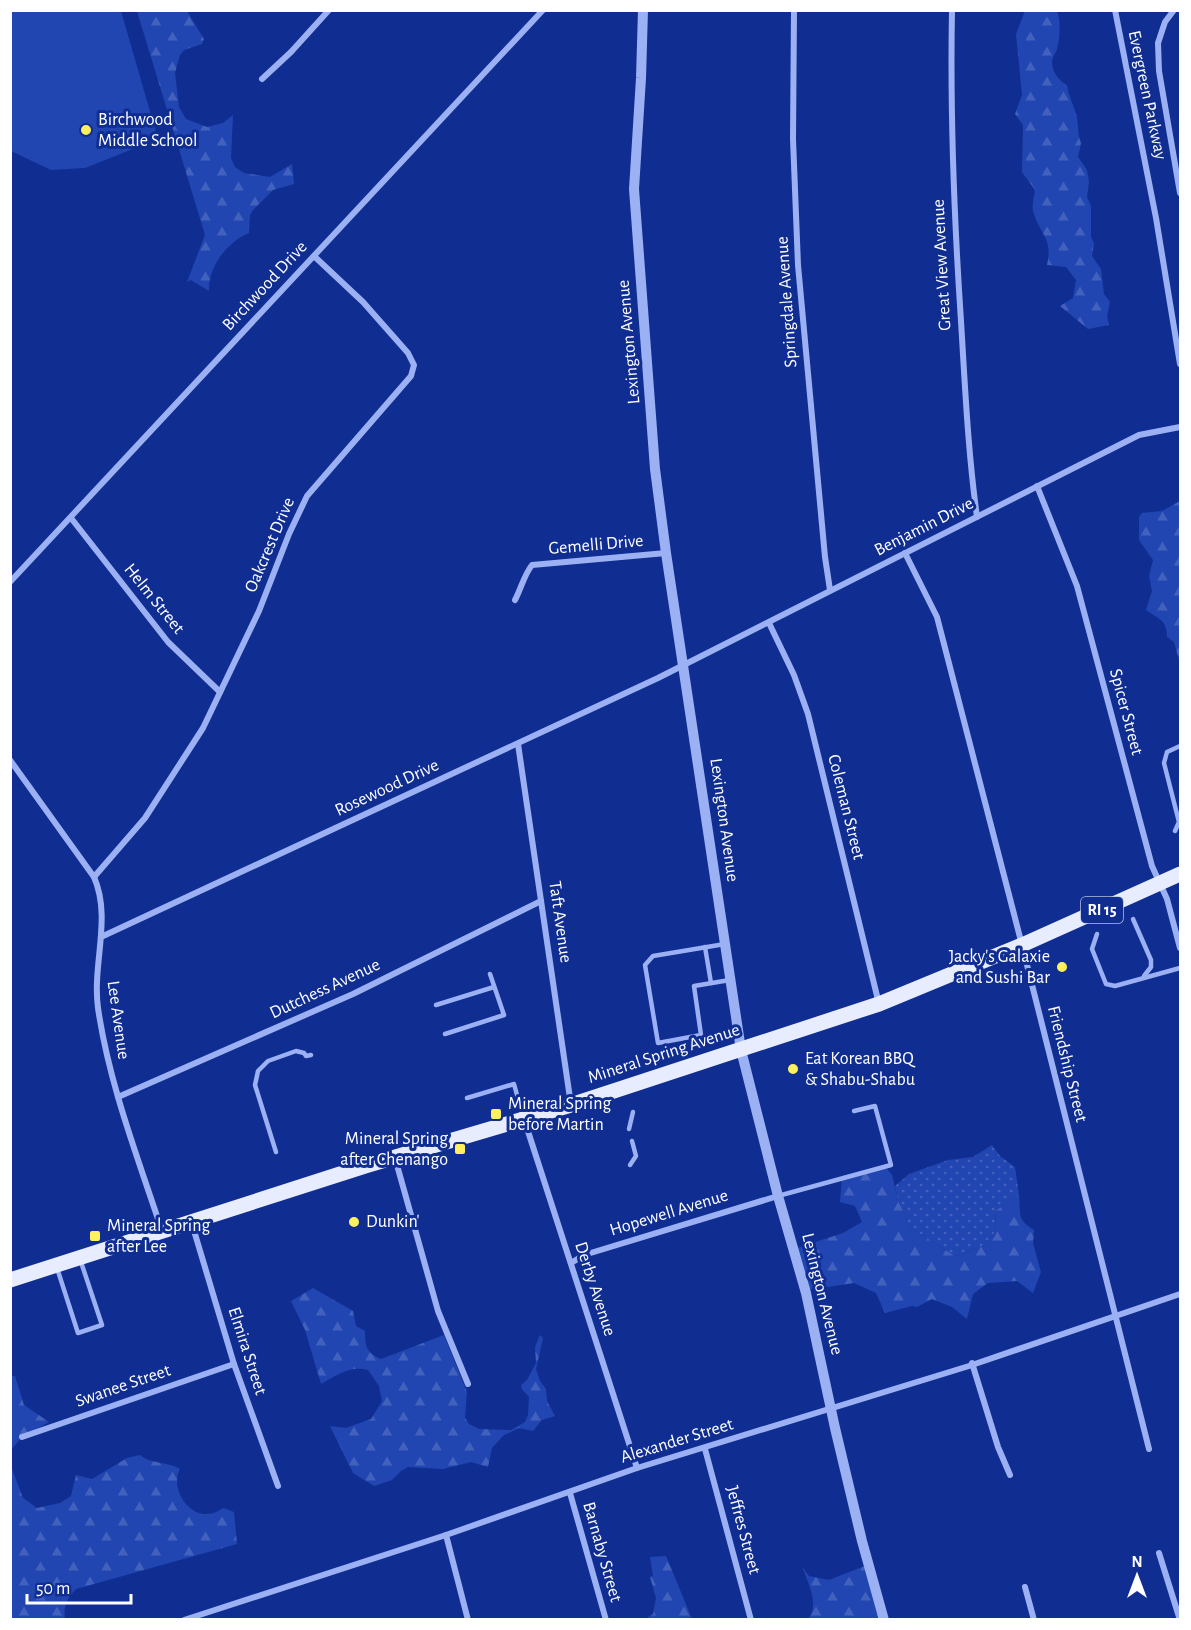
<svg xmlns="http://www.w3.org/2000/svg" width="1191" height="1630" font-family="'Alegreya Sans',sans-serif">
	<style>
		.grass { fill: url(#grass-dots) }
		.forest { fill: url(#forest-firs) }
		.pitch { fill: #2145b1 }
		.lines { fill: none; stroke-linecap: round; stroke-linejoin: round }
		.service { stroke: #9bb1f3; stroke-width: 4.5 }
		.minor { stroke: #9bb1f3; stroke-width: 6 }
		.tertiary { stroke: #9bb1f3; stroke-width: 10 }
		.primary { stroke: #e7ecff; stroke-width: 15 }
		.poi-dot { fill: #fff15d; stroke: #102e92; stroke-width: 2 }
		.labels { text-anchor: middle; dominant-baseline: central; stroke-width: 6; stroke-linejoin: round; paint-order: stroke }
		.shield { fill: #102e92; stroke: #b7c0de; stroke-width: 1.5 }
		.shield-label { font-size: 16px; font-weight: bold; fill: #fff }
		.street-label { font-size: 18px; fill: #fff; stroke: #102e92 }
		.poi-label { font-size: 18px; fill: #fff; stroke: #102e92; text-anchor: start }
	</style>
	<defs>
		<pattern id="grass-dots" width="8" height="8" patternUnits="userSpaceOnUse" patternTransform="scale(1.5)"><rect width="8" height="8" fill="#2145b1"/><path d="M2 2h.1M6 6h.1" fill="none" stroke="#4261bd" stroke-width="1.8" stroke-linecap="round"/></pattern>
		<pattern id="forest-firs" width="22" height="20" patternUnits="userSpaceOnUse" patternTransform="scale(1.5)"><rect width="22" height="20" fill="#2145b1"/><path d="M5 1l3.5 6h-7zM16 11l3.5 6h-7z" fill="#4261bd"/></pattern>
	</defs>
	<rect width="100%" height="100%" fill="#102e92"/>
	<polygon class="grass" points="992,1145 1000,1156 1015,1167 1019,1195 995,1211 996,1231 983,1246 955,1256 911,1228 898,1200 895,1186 909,1174 948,1160 973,1157"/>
	<g class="forest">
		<path d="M137,11H187L204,39L202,44L184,50L180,55L175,73L179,107L186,119L207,127L223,123L233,115L231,158L235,167L244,173L270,177L292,164L294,184L273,190L253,210L250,215L249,233C227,242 208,267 209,291L191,280L187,282L205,235Z"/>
		<path d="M1025,11H1057C1061,21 1060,38 1057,49C1056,53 1052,57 1052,62C1052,72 1059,81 1067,85C1069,97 1073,103 1076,114C1079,124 1077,134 1081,143L1078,157L1087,170L1089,182L1087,197L1091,206V237L1094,243L1092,256L1101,269L1104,294L1110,302L1107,316L1109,325L1088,329L1060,306L1073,298L1076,280L1066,267L1047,265C1053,238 1041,236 1034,214C1031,208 1034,197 1035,190L1022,172L1023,125L1015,114L1022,95L1016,34Z"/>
		<path d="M1180,501V664L1174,642L1167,637C1167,620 1159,619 1146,610L1152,591L1149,576L1153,560L1139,540V517L1142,513L1162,511Z"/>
		<path d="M884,1165L892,1175L898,1200L911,1228L955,1256L983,1246L996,1231L995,1211L1019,1195C1021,1214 1016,1219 1034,1230L1033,1243L1041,1272L1033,1293L1017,1281L988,1283L973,1294L967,1319L952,1307L932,1299L917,1307L912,1306L885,1313L876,1293L854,1283L808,1290L794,1249L843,1233L862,1222L855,1206L840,1202L842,1176Z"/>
		<path d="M313,1288L353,1311L356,1326L365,1331C365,1347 366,1352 381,1359L444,1335L467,1392L465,1418L469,1424L479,1429L511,1430L525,1422L528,1415L529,1397L522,1389L521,1385L527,1380L536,1363L535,1347L540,1335L543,1338L536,1369L540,1381L546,1389L547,1401L555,1416L542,1420L533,1431L519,1428L504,1435L492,1448L488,1467L471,1462L443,1469L408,1467L401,1471L392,1480L374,1486L353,1473L330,1426L346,1428L371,1419L382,1401L379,1386L368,1370C350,1365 337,1375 321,1384L305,1330L291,1301Z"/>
		<path d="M11,1376H15L24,1405L49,1422L22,1437L11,1450L12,1469L23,1498L37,1508L60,1503L71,1496L76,1475L92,1479L127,1458L140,1455C150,1464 166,1461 180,1469C168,1491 195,1529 223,1508L234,1512L237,1544L76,1589C67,1598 63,1607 65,1619L11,1620Z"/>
		<polygon points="666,1556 692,1619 645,1619 653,1614 656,1598 650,1577 653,1576 650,1557"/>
		<path d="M867,1565L883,1619H808C820,1605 808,1584 803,1568L809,1576L829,1580Z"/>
	</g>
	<polygon class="pitch" points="11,10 121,11 158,139 85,168 51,170 11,151"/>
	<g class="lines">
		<g class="service">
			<polyline points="1175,831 1179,822 1164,763 1167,752 1180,746"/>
			<polyline points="1133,919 1151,960 1151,967 1144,976"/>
			<polyline points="1097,934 1092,949 1106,984 1115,986 1180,968"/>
			<polyline points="725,944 653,956 645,965 658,1043 701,1035 694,986 730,980"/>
			<polyline points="705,947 711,983"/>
			<polyline points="436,1005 494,987"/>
			<polyline points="445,1034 504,1015 490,974"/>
			<polyline points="467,1098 514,1084 523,1117"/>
			<polyline points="629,1129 633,1112"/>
			<polyline points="276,1152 255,1085 258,1071 268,1061 296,1051 304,1053 306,1056 311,1055"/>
			<polyline points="630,1165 636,1156 632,1141"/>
			<polyline points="778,1196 891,1165 875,1106 854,1111"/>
			<polyline points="57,1268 78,1333 102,1325 80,1259"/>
		</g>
		<g class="minor">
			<polyline points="794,10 793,139 798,265 825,557 830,590"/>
			<path d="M952,10C950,114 954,217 961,321C965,386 968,452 977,517"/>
			<polyline points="1115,10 1156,218 1180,364"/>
			<polyline points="1174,10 1165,22 1158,43 1159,71 1180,193"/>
			<polyline points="262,79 291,52 329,10"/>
			<polyline points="1037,486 1077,586 1152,866 1167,899 1180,948"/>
			<polyline points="71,518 168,642 220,692"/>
			<polyline points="905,553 937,617 1022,945 1149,1449"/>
			<polyline points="10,582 543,10"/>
			<path d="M515,600C521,589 524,575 532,565L666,553"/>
			<polyline points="769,623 794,675 808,714 879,1004"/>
			<polyline points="518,744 571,1105"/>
			<path d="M10,760L94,877C112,918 92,964 98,1008C109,1084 138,1158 162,1231"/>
			<polyline points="94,877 145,818 203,728 259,611 289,534 307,496 411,376 414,365 408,353 363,302 314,256"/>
			<polyline points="101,937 658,678 1139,435 1180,427"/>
			<polyline points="118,1097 353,994 541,901"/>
			<polyline points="524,1119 637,1468"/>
			<polyline points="395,1158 438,1311 468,1384"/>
			<polyline points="192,1224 234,1364 278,1486"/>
			<polyline points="571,1263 584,1255 778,1196"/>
			<polyline points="972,1363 998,1447 1010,1475"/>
			<polyline points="22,1437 234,1364"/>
			<polyline points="705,1449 751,1620"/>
			<polyline points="570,1493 606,1620"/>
			<polyline points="446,1535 468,1620"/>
			<polyline points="1159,1553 1180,1620"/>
			<polyline points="1025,1587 1034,1620"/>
			<polyline points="184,1620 446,1535 637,1468 969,1366 1180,1294"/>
		</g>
		<polyline class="tertiary" points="643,10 641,78 634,189 655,469 666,553 741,1050 778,1196 806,1293 835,1428 862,1541 884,1620"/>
		<polyline class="primary" points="10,1280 365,1166 571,1105 879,1004 1022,945 1180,874"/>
	</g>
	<g class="poi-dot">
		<circle cx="86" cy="130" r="6"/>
		<circle cx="1062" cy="967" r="6"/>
		<circle cx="793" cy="1069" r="6"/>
		<rect x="490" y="1108" width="12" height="12" rx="3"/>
		<rect x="454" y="1143" width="12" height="12" rx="3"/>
		<circle cx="354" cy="1222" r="6"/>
		<rect x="89" y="1230" width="12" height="12" rx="3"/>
	</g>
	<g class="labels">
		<rect class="shield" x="1081" y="897" width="42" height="26" rx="4.5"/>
		<g class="shield-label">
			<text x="1102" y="910">RI 15</text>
		</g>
		<g class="street-label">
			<text transform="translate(1147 95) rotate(78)">Evergreen Parkway</text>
			<text transform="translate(942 265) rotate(-93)">Great View Avenue</text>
			<text transform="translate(265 286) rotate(-47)">Birchwood Drive</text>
			<text transform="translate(787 302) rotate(-94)">Springdale Avenue</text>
			<text transform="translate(629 342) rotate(-95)">Lexington Avenue</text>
			<text transform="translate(924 527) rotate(-27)">Benjamin Drive</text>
			<text transform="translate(270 545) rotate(-67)">Oakcrest Drive</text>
			<text transform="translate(596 545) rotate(-5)">Gemelli Drive</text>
			<text transform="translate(154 599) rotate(51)">Helm Street</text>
			<text transform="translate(1126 712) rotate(75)">Spicer Street</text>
			<text transform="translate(387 788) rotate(-25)">Rosewood Drive</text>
			<text transform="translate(846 807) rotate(76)">Coleman Street</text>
			<text transform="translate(724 820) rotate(82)">Lexington Avenue</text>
			<text transform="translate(560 922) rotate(82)">Taft Avenue</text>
			<text transform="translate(325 989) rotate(-25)">Dutchess Avenue</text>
			<text transform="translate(118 1020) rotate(82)">Lee Avenue</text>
			<text transform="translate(664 1054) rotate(-18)">Mineral Spring Avenue</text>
			<text transform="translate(1067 1064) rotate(76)">Friendship Street</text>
			<text transform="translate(669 1213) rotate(-17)">Hopewell Avenue</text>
			<text transform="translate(595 1289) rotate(72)">Derby Avenue</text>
			<text transform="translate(822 1294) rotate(76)">Lexington Avenue</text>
			<text transform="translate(247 1351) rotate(72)">Elmira Street</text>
			<text transform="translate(123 1386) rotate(-19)">Swanee Street</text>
			<text transform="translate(677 1441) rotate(-17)">Alexander Street</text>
			<text transform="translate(743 1530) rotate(75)">Jeffres Street</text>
			<text transform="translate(602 1552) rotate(74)">Barnaby Street</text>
		</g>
		<g class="poi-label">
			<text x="98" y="120">Birchwood<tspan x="98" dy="21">Middle School</tspan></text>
			<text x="1050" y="957" text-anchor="end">Jacky's Galaxie<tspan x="1050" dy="21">and Sushi Bar</tspan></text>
			<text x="805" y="1059">Eat Korean BBQ<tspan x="805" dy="21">&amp; Shabu-Shabu</tspan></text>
			<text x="508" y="1104">Mineral Spring<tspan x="508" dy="21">before Martin</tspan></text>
			<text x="448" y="1139" text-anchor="end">Mineral Spring<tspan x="448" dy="21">after Chenango</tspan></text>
			<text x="366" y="1222">Dunkin'</text>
			<text x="107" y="1226">Mineral Spring<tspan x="107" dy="21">after Lee</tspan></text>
		</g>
	</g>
	<rect width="1191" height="1630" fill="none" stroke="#ffffff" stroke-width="24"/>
	<g transform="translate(1137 1576)" stroke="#102e92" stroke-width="4.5" paint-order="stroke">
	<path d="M0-4.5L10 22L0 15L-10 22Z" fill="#ffffff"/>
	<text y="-9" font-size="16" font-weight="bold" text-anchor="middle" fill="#ffffff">N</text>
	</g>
	<path d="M27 1594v9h104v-9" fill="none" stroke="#ffffff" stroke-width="3"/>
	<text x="36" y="1594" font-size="18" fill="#ffffff" stroke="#102e92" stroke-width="4.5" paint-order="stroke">50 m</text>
</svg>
